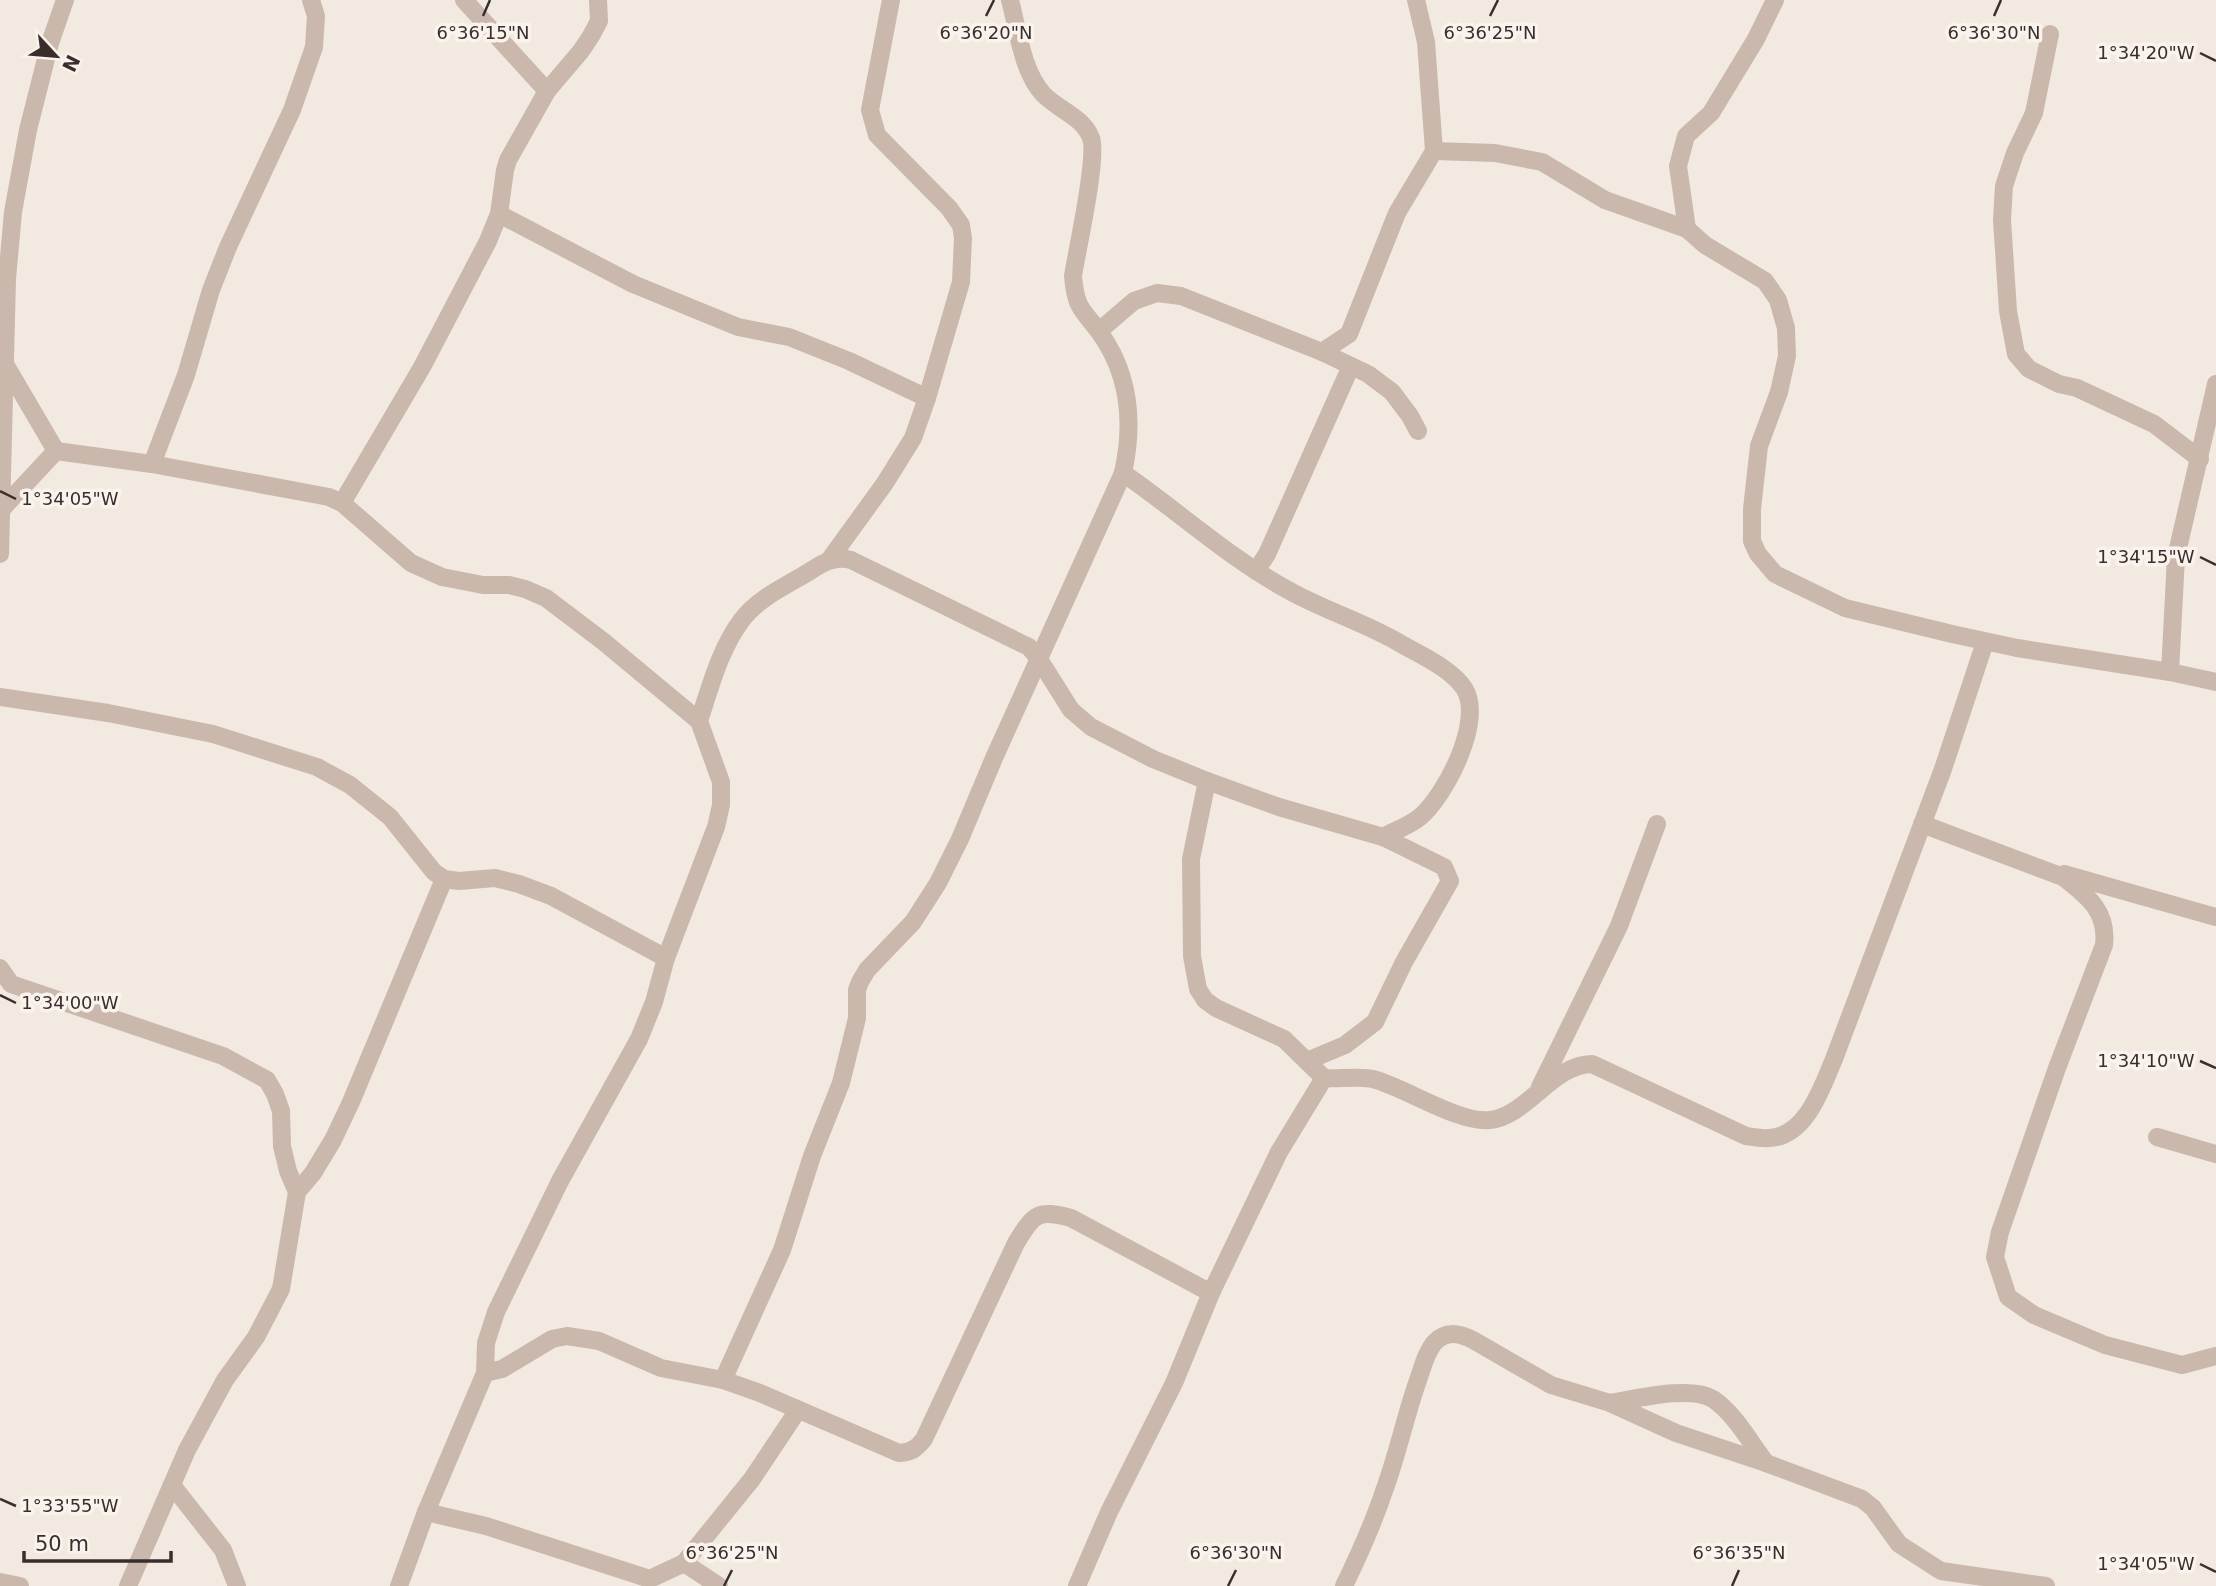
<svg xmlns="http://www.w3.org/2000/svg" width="2216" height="1586" font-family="'DejaVu Sans',sans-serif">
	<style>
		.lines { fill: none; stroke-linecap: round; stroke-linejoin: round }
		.street { stroke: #cab8ac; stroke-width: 18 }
		.ticks { fill: none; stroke: #392e2b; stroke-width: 2.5 }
		.ticks-label { font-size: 18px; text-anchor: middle; fill: #392e2b; stroke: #faf3ed; stroke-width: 7; stroke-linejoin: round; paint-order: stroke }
	</style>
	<rect width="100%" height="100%" fill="#f2e9e0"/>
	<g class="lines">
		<g class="street">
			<polyline points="464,0 547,91"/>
			<path d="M1010,0C1018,30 1022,72 1044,95C1059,110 1083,117 1091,138C1098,158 1077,250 1073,276C1076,310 1082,308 1100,333C1130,375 1134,423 1123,473C1178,511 1229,558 1288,590C1325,611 1367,623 1403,645C1423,656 1451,669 1464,688C1485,720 1445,796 1420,817C1409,826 1394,831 1383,837"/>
			<polyline points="2050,34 2034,113 2015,153 2004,186 2002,220 2008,311 2016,354 2029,369 2059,384 2077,388 2154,424 2200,459"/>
			<polyline points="1434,151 1495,153 1542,162 1605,200 1687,229 1705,245 1765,281 1778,300 1786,328 1787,356 1779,392 1759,446 1752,509 1752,541 1758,554 1775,574 1845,608 1952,634 2017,648 2170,672 2216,682"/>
			<polyline points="499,214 633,284 738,327 789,337 849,361 927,398"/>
			<polyline points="1687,229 1678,166 1686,136 1711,113 1756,39 1775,0"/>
			<polyline points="1099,331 1134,301 1157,293 1181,296 1322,352 1368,374 1392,392 1410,416 1418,431"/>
			<polyline points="1322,352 1349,334 1397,213 1434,151 1426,42 1416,0"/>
			<polyline points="5,364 56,451"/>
			<polyline points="152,464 186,375 211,290 228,247 292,110 314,47 316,16 311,0"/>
			<polyline points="342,503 422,367 488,241 499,214 505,170 508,160 547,91 581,51 591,36 599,21 598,0"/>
			<polyline points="0,511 56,451 152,464 329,497 342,503 411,563 442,577 483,585 509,585 525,589 546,598 604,642 699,721 721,782 721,805 716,827 666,958 654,1002 639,1039 560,1181 496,1312 486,1343 485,1373"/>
			<polyline points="0,554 7,279 13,212 28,130 50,43 65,0"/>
			<polyline points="830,559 885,483 913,438 927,398 961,282 963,238 961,225 949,208 877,135 870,110 891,0"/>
			<polyline points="1256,571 1267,554 1351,366"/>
			<polyline points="2170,672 2176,557 2216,384"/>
			<polyline points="0,697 108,713 213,734 317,767 350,785 390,817 434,872 444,879 459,881 495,878 519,884 551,896 666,958"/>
			<path d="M699,721C710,688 720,649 741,621C755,601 781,588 802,576C819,566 831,555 851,560L1029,647L1039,659L1071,710L1091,727L1153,759L1207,781L1279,807L1383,837L1444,867L1450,881L1404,962L1375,1022L1345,1045L1307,1061"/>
			<path d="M1207,781L1191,859L1192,956L1198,989L1205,1000L1216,1008L1284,1039L1324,1078C1340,1079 1357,1076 1373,1079C1404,1087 1460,1124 1490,1120C1527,1116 1553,1064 1592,1064L1746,1136C1753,1137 1762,1139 1769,1138C1806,1137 1822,1087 1834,1059L1943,769L1985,642"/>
			<path d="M1922,824L2063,877C2088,896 2108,912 2104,945L2057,1068L2000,1232L1995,1257L2008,1297L2034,1315L2105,1345L2182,1365L2216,1356"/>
			<polyline points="2064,874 2216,917"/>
			<polyline points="0,968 11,984 223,1056 267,1080 275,1094 281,1111 282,1146 288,1171 297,1192"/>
			<polyline points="1540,1087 1619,926 1657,824"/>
			<polyline points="2157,1137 2216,1154"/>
			<polyline points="723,1380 782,1250 812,1156 841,1083 857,1018 857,990 860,982 867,970 913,922 938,883 960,839 994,758 1123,473"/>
			<path d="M1610,1403C1636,1399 1691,1385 1713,1399C1735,1414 1750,1442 1766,1463"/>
			<polyline points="172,1485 223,1550 237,1586"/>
			<polyline points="426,1512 486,1526 650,1579 684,1563 752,1479 798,1410"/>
			<polyline points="684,1563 719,1586"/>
			<polyline points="0,1582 20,1586"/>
			<polyline points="128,1586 187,1450 225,1380 256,1337 281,1289 297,1192 313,1173 333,1140 351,1102 444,879"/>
			<path d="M399,1586L426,1512L485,1373L502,1369L552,1339L567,1336L599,1341L661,1368L723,1380L760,1393L899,1453C912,1452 916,1449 924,1439L1016,1243C1034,1214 1037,1209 1071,1218L1211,1293"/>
			<polyline points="1077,1586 1109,1512 1174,1383 1211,1293 1279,1152 1324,1078"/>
			<path d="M1344,1586C1359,1555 1373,1524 1384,1491C1397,1456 1405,1418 1417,1383C1422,1370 1425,1354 1434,1343C1446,1330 1459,1333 1473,1340L1551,1385L1610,1403L1676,1433L1766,1463L1862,1499L1873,1508L1899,1544L1941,1571L2046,1586"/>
		</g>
	</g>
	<path class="ticks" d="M483,16L490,0M986,16L994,0M1490,16L1498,0M1994,16L2001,0M2200,53L2216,61M0,491L16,499M2200,557L2216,565M0,995L16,1003M2200,1061L2216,1068M0,1499L16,1506M2200,1564L2216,1572M724,1586L732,1570M1228,1586L1236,1570M1732,1586L1739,1570"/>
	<g class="ticks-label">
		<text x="483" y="39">6°36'15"N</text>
		<text x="986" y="39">6°36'20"N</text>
		<text x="1490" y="39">6°36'25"N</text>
		<text x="1994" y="39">6°36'30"N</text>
		<text x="2146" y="59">1°34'20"W</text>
		<text x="70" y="505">1°34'05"W</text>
		<text x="2146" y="563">1°34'15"W</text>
		<text x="70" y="1009">1°34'00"W</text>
		<text x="2146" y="1067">1°34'10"W</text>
		<text x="70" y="1512">1°33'55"W</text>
		<text x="732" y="1559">6°36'25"N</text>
		<text x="1236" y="1559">6°36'30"N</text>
		<text x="1739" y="1559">6°36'35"N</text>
		<text x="2146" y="1570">1°34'05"W</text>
	</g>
	<g transform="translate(56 56) rotate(116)" stroke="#faf3ed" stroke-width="5" paint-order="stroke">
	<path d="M0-5L12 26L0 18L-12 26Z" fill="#392e2b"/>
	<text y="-10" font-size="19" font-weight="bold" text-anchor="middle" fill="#392e2b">N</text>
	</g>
	<path d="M24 1551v10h147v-10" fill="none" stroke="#392e2b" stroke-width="3.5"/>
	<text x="35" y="1551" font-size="21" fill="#392e2b" stroke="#faf3ed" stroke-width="5" paint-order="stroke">50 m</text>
</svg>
